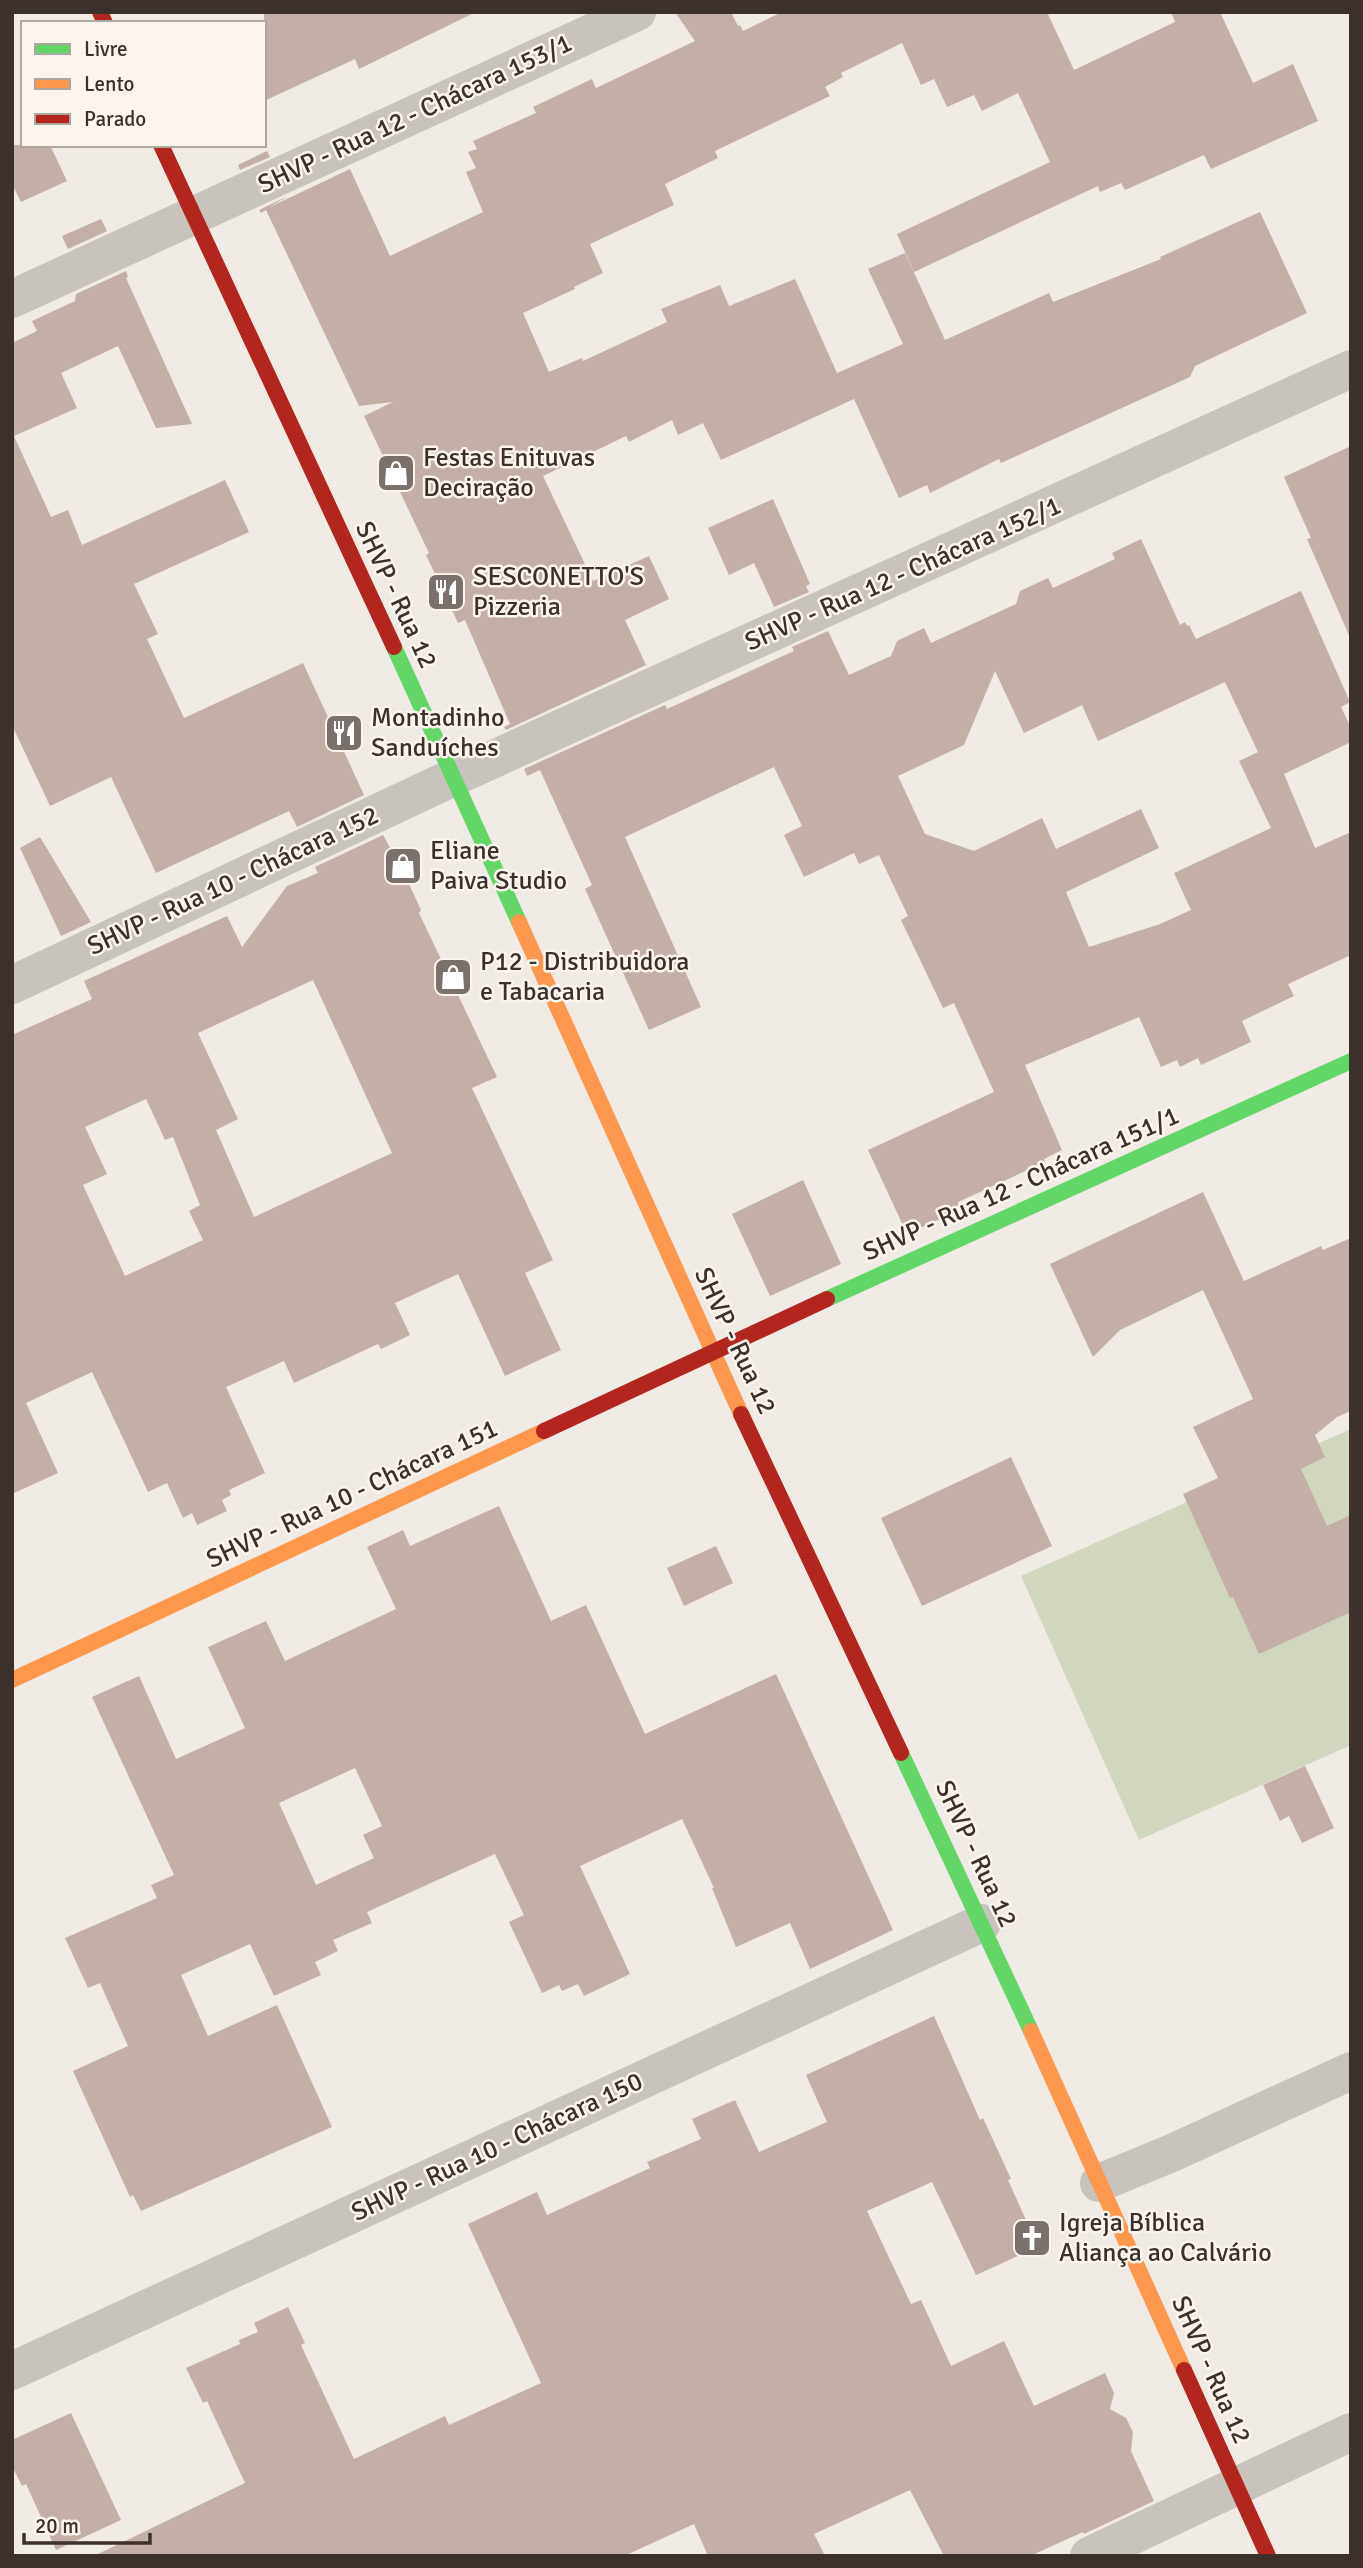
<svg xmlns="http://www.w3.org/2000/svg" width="1363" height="2568" font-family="Signika,sans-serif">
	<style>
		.green { fill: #d1d6bf }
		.building { fill: #c3afa7; fill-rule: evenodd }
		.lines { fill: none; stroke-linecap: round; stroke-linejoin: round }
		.street { stroke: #c9c3be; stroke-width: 38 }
		.fast { stroke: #63d668; stroke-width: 16 }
		.slow { stroke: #ff974d; stroke-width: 16 }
		.jam { stroke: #b3261e; stroke-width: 16 }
		.labels { text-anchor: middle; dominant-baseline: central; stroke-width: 5; stroke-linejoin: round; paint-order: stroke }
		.street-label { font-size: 26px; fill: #3b302b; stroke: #fbf5ee }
		.poi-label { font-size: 26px; fill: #3b302b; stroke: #fbf5ee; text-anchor: start }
	</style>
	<rect width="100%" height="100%" fill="#f0ebe5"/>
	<polygon class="green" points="1351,1429 1351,1745 1139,1840 1021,1576"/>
	<g class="building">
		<polygon points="264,12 476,12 359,69 355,59 264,101"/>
		<polygon points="675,12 731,12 738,26 740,25 743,31 782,12 1047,12 1074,70 1175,22 1171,12 1220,12 1253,83 1293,64 1318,121 1211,169 1204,155 1125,190 1121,183 1100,192 1098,186 914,272 897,234 1050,162 1018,93 982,111 974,95 947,107 934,79 921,85 902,43 841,73 843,77 825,87 830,96 715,151 718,158 665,184 674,205 590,244 603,273 574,287 575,289 523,313 549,372 582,358 583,361 667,322 661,309 720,285 729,306 795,279 837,373 903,344 868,269 905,253 945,340 1049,293 1053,302 1161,259 1160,257 1260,212 1307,313 1195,366 1190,377 1001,463 999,459 930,493 927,485 899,498 854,399 721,460 703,423 678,435 672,420 629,442 626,436 543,476 593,581 649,556 669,599 625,620 646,665 506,730 504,727 510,724 465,620 458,623 426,555 429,553 364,416 393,402 359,406 266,210 261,213 259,210 288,196 270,207 350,169 390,256 483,212 466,172 476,168 468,152 477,149 473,141 536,113 533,107 592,79 596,88 695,41"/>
		<polygon points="12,145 50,145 67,181 21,202 12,184"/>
		<polygon points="267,151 270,157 240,170 238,165"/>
		<polygon points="101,219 107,231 68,249 62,236"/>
		<polygon points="126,271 128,277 126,278 192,424 156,428 118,346 61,373 77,408 14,436 51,517 68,510 82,545 225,480 249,532 134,584 158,634 147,639 184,718 303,663 364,795 297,827 289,811 156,873 111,777 50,806 12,725 12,343 37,331 32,321 75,301 76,294"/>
		<polygon points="1351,446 1351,640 1307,539 1311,538 1284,477"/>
		<polygon points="773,499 810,584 806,586 809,592 774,607 754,563 729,575 708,528"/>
		<path d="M1141,539L1180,625L1185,622L1187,626L1189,625L1196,639L1301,591L1350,702L1341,707L1351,728V742L1284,774L1315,848L1351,832V955L1288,984L1294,996L1242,1021L1251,1042L1201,1065L1198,1058L1180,1067L1177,1060L1161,1067L1139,1017L1025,1065L1062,1150L1044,1159L1045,1162L958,1202L960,1210L907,1234L868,1150L994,1092L954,1003L943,1008L901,920L908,916L879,855L859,864L854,853L804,877L784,835L802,826L774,767L625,837L701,1007L649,1030L585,889L592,885L540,770L527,776L524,769L665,705L667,709L794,651L792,647L828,631L849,675L891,656L897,641L924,628L931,643L1016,604L1020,591L1048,578L1053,588L1115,559L1112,553ZM995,671L1024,733L1082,705L1098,741L1225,682L1258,752L1239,761L1271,828L1174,873L1191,910L1160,924L1089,947L1066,892L1159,848L1141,809L1056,849L1042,818L974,851L925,834L898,776L964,745Z"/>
		<path d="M383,835L403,871L421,910L419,913L497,1077L472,1088L553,1260L525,1273L561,1350L505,1376L458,1274L395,1303L410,1335L381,1349L378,1344L294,1383L284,1361L226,1387L265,1473L229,1490L231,1495L222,1500L227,1511L197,1525L192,1513L183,1518L167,1483L148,1492L92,1372L26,1403L58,1473L12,1494V1035L92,999L84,981L227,916L242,947L287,886L318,873L315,867ZM313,980L392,1153L254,1217L216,1130L238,1119L198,1033ZM146,1099L165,1140L173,1137L200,1205L189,1211L203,1240L125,1276L83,1185L107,1174L85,1127Z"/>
		<polygon points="40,837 91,922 61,936 20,848"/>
		<polygon points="803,1180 841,1264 770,1296 732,1214"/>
		<polygon points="1203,1192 1244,1281 1321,1246 1323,1250 1351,1238 1351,1411 1337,1417 1315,1435 1325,1457 1301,1469 1327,1526 1351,1515 1351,1612 1259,1654 1233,1597 1230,1598 1183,1494 1218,1478 1193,1427 1253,1399 1203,1290 1120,1330 1093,1357 1050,1264"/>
		<polygon points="1011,1457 1052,1546 922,1606 881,1518"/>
		<path d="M499,1506L551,1621L586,1605L645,1734L776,1674L893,1930L810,1969L790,1923L736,1947L712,1888H714L682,1819L580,1866L630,1974L584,1996L578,1984L562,1991L559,1985L542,1993L509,1922L524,1915L495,1854L367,1912L372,1923L333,1940L338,1951L315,1962L321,1975L274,1996L250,1944L181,1975L208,2036L277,2005L332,2127L141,2211L133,2195L130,2197L73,2071L128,2046L100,1983L88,1988L65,1938L157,1898L151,1885L174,1875L92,1697L139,1676L176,1759L245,1728L208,1647L266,1621L285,1661L396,1609L367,1547L403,1530L410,1546ZM355,1768L382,1826L363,1835L374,1858L316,1885L279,1803Z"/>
		<polygon points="716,1546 733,1583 684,1606 667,1568"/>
		<polygon points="1305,1766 1334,1828 1302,1843 1289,1816 1280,1821 1263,1785"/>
		<polygon points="934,2016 980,2120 983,2118 1011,2179 1008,2180 1038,2247 976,2275 932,2182 867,2211 911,2304 921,2300 951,2366 1004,2341 1034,2406 1105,2373 1114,2393 1110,2409 1126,2418 1133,2432 1131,2451 1154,2501 1084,2534 1083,2532 1030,2556 944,2556 910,2490 814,2534 825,2556 708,2556 694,2524 624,2556 94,2556 245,2483 207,2401 203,2403 186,2368 240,2344 239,2340 258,2332 254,2323 288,2307 305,2343 301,2345 354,2459 445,2416 449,2425 541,2383 468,2224 537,2192 547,2215 650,2168 647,2162 701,2139 692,2119 735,2100 759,2152 827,2122 806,2075"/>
		<polygon points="71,2413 121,2520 56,2550 26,2484 22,2486 12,2466 12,2440"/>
	</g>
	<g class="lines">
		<g class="street">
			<polyline points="12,299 637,12"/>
			<polyline points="12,985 454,777 1351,369"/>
			<polyline points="1099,2183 1172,2153 1351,2071"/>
			<polyline points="12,2371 982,1923"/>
			<polyline points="1089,2556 1351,2432"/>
		</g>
		<g class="fast">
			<polyline points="394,647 519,922"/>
			<polyline points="827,1299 1351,1061"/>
			<polyline points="901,1753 1031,2031"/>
		</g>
		<g class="slow">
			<polyline points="519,922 741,1414"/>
			<polyline points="12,1680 544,1431"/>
			<polyline points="1031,2031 1184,2370"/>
		</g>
		<g class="jam">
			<polyline points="100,12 105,23"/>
			<polyline points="161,145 394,647"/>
			<polyline points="741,1414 901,1753"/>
			<polyline points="544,1431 827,1299"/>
			<polyline points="1184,2370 1268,2556"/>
		</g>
	</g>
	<defs>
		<symbol id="shop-square" viewBox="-11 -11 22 22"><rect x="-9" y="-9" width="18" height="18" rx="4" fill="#7a716c" stroke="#fbf5ee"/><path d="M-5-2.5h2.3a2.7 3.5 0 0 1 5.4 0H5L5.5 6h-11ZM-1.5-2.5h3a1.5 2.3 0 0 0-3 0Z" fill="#fff"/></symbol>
		<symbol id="restaurant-square" viewBox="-11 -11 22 22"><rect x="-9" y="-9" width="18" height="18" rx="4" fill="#7a716c" stroke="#fbf5ee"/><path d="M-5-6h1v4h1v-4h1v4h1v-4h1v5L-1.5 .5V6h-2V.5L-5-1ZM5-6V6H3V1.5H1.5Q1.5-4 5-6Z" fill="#fff"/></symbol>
		<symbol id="church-square" viewBox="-11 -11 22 22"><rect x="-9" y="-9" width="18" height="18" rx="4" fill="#7a716c" stroke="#fbf5ee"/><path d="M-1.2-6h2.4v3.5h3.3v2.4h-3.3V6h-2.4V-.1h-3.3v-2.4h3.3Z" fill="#fff"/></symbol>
	</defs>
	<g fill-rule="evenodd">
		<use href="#shop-square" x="374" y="451" width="44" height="44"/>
		<use href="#restaurant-square" x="424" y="570" width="44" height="44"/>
		<use href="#restaurant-square" x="322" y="711" width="44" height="44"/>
		<use href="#shop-square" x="381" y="844" width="44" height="44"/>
		<use href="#shop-square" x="431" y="955" width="44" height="44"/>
		<use href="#church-square" x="1010" y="2216" width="44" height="44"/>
	</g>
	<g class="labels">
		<g class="street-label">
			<text transform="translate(415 114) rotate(-25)">SHVP - Rua 12 - Chácara 153/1</text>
			<text transform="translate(903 574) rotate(-24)">SHVP - Rua 12 - Chácara 152/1</text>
			<text transform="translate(396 595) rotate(65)">SHVP - Rua 12</text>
			<text transform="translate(233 881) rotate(-25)">SHVP - Rua 10 - Chácara 152</text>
			<text transform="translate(1021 1184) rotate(-24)">SHVP - Rua 12 - Chácara 151/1</text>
			<text transform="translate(735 1341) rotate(65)">SHVP - Rua 12</text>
			<text transform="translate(352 1494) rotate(-25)">SHVP - Rua 10 - Chácara 151</text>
			<text transform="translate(976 1854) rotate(65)">SHVP - Rua 12</text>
			<text transform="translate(497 2147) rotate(-25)">SHVP - Rua 10 - Chácara 150</text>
			<text transform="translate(1211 2370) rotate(66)">SHVP - Rua 12</text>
		</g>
		<g class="poi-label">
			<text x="423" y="458">Festas Enituvas<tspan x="423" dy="30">Deciração</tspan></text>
			<text x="473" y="577">SESCONETTO'S<tspan x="473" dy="30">Pizzeria</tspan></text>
			<text x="371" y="718">Montadinho<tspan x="371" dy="30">Sanduíches</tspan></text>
			<text x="430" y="851">Eliane<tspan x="430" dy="30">Paiva Studio</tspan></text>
			<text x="480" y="962">P12 - Distribuidora<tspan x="480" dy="30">e Tabacaria</tspan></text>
			<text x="1059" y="2223">Igreja Bíblica<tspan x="1059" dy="30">Aliança ao Calvário</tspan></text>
		</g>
	</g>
	<rect width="1363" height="2568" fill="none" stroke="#3b302b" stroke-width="28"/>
	<rect x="21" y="21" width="245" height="126" fill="#fbf5ee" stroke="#aea6a0" stroke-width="2"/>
	<rect x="35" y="44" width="35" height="10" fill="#63d668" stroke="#aea6a0" stroke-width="2"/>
	<text x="84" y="56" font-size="21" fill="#3b302b">Livre</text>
	<rect x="35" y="79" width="35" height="10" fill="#ff974d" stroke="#aea6a0" stroke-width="2"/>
	<text x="84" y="91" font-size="21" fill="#3b302b">Lento</text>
	<rect x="35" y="114" width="35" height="10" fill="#b3261e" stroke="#aea6a0" stroke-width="2"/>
	<text x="84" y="126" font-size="21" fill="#3b302b">Parado</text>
	<path d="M24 2533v10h126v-10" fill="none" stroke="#3b302b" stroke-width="3.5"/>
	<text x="35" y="2533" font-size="21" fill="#3b302b" stroke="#fbf5ee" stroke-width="5" paint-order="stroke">20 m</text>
</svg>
